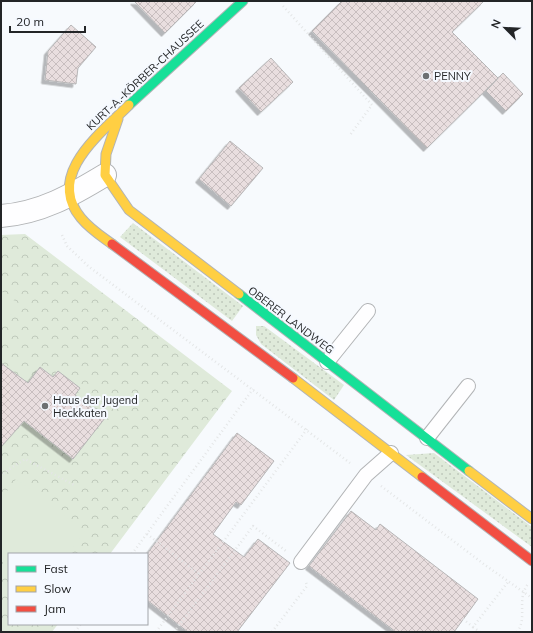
<svg xmlns="http://www.w3.org/2000/svg" width="533" height="633" font-family="Mulish,sans-serif">
	<style>
		.grass { fill: url(#grass-dots) }
		.forest { fill: url(#forest-crowns) }
		.pitch { fill: #dfeada }
		.building { fill: url(#building-cross-hatch); stroke: #b7b6b7; filter: url(#shadow) }
		.lines { fill: none; stroke-linecap: round; stroke-linejoin: round }
		.lane-casing { stroke: #b2b4b6; stroke-width: 16 }
		.street-casing { stroke: #b2b4b6; stroke-width: 24 }
		.fast-casing { stroke: #b2b4b6; stroke-width: 11 }
		.slow-casing { stroke: #b2b4b6; stroke-width: 11 }
		.jam-casing { stroke: #b2b4b6; stroke-width: 11 }
		.path { stroke: #e4e6e7; stroke-width: 2.5; stroke-dasharray: 1 3; stroke-linecap: butt }
		.lane { stroke: #fefeff; stroke-width: 14 }
		.street { stroke: #fefeff; stroke-width: 22 }
		.fast { stroke: #16e098; stroke-width: 9 }
		.slow { stroke: #ffcf43; stroke-width: 9 }
		.jam { stroke: #f24e42; stroke-width: 9 }
		.poi-dot { fill: #6d7072; stroke: #f5f9ff; stroke-width: 1.5 }
		.labels { text-anchor: middle; dominant-baseline: central; stroke-width: 4; stroke-linejoin: round; paint-order: stroke }
		.street-label { font-size: 11px; fill: #232527; stroke: #f5f9ff }
		.poi-label { font-size: 11px; fill: #232527; stroke: #f5f9ff; text-anchor: start }
	</style>
	<defs>
		<pattern id="grass-dots" width="8" height="8" patternUnits="userSpaceOnUse"><rect width="8" height="8" fill="#dfeada"/><path d="M2 2h.1M6 6h.1" fill="none" stroke="#bfc9bb" stroke-width="1.8" stroke-linecap="round"/></pattern>
		<pattern id="forest-crowns" width="20" height="18" patternUnits="userSpaceOnUse"><rect width="20" height="18" fill="#dfeada"/><path d="M2 6a3 3 0 1 1 6 0M12 15a3 3 0 1 1 6 0" fill="none" stroke="#bfc9bb"/></pattern>
		<pattern id="building-cross-hatch" width="8" height="8" patternUnits="userSpaceOnUse"><rect width="8" height="8" fill="#e9dedf"/><path d="M0 0l8 8M0 8l8-8" fill="none" stroke="#c8bebf"/></pattern>
		<filter id="shadow"><feDropShadow dx="-3.5" dy="3.5" stdDeviation="0" flood-color="#0004"/></filter>
	</defs>
	<rect width="100%" height="100%" fill="#f7fafd"/>
	<g class="grass">
		<polygon points="133,223 243,306 232,321 120,237"/>
		<polygon points="256,326 264,326 344,385 334,400 261,344 256,335"/>
		<polygon points="434,453 532,527 532,547 406,455"/>
	</g>
	<polygon class="forest" points="25,234 232,391 110,554 9,554 9,624 58,624 52,632 1,632 1,235"/>
	<g class="pitch">
		<polygon points="1,291 19,304 3,325 1,324"/>
		<polygon points="16,479 85,531 68,554 9,554 9,567 1,561 1,499"/>
	</g>
	<g class="building">
		<polygon points="134,1 197,1 165,33"/>
		<polygon points="342,1 484,1 452,32 498,78 427,148 312,31"/>
		<polygon points="71,25 96,47 78,68 76,84 45,80 48,51"/>
		<polygon points="271,58 293,82 261,112 239,88"/>
		<polygon points="503,73 523,94 506,111 486,91"/>
		<polygon points="230,141 263,168 231,206 199,179"/>
		<polygon points="1,363 28,383 40,367 53,377 58,371 80,388 75,395 105,418 73,459 24,421 1,447"/>
		<polygon points="237,433 274,461 241,505 236,502 213,534 244,557 258,539 290,563 237,632 188,632 147,600 147,554"/>
		<polygon points="351,511 376,530 380,524 478,599 454,632 396,632 309,566"/>
	</g>
	<g class="lines">
		<defs>
			<g id="lane">
				<polyline points="327,362 368,311"/>
				<polyline points="427,438 468,386"/>
				<polyline points="301,562 366,475 391,453"/>
			</g>
			<path id="street" d="M1,216C41,213 72,195 105,175"/>
			<g id="fast">
				<polyline points="129,105 243,1"/>
				<polyline points="239,294 469,471"/>
			</g>
			<g id="slow">
				<polyline points="118,119 106,154 105,175 129,210 239,294"/>
				<path d="M112,244C101,236 90,229 81,218C45,175 101,133 129,105"/>
				<polyline points="293,378 422,477"/>
				<polyline points="469,471 532,519"/>
			</g>
			<g id="jam">
				<polyline points="112,244 293,378"/>
				<polyline points="422,477 532,561"/>
			</g>
		</defs>
		<use href="#lane" class="lane-casing"/>
		<use href="#street" class="street-casing"/>
		<use href="#fast" class="fast-casing"/>
		<use href="#slow" class="slow-casing"/>
		<use href="#jam" class="jam-casing"/>
		<g class="path">
			<polyline points="283,6 372,105 350,135"/>
			<polyline points="62,235 67,246 88,266 350,463"/>
			<polyline points="1,477 5,472 25,459 76,486"/>
			<polyline points="381,486 485,565 532,598"/>
			<polyline points="147,534 199,574"/>
			<polyline points="132,554 253,389"/>
			<polyline points="463,619 473,627 508,582"/>
			<polyline points="473,627 480,632"/>
			<polyline points="75,632 81,624"/>
			<polyline points="156,632 307,429"/>
			<polyline points="174,632 253,526 286,551"/>
			<polyline points="272,632 307,586 306,582"/>
			<path d="M517,632C528,618 516,600 528,584"/>
		</g>
		<use href="#lane" class="lane"/>
		<use href="#street" class="street"/>
		<use href="#fast" class="fast"/>
		<use href="#slow" class="slow"/>
		<use href="#jam" class="jam"/>
	</g>
	<g class="poi-dot">
		<circle cx="426" cy="76" r="4"/>
		<circle cx="45" cy="406" r="4"/>
	</g>
	<g class="labels">
		<g class="street-label">
			<text transform="translate(145 75) rotate(-43)">KURT-A.-KÖRBER-CHAUSSEE</text>
			<text transform="translate(291 320) rotate(37)">OBERER LANDWEG</text>
		</g>
		<g class="poi-label">
			<text x="434" y="76">PENNY</text>
			<text x="53" y="400">Haus der Jugend<tspan x="53" dy="13">Heckkaten</tspan></text>
		</g>
	</g>
	<rect width="533" height="633" fill="none" stroke="#232527" stroke-width="4"/>
	<rect x="8" y="553" width="140" height="72" fill="#f5f9ff" stroke="#a1a4a9"/>
	<rect x="16" y="566" width="20" height="6" fill="#16e098" stroke="#a1a4a9"/>
	<text x="44" y="573" font-size="12" fill="#232527">Fast</text>
	<rect x="16" y="586" width="20" height="6" fill="#ffcf43" stroke="#a1a4a9"/>
	<text x="44" y="593" font-size="12" fill="#232527">Slow</text>
	<rect x="16" y="606" width="20" height="6" fill="#f24e42" stroke="#a1a4a9"/>
	<text x="44" y="613" font-size="12" fill="#232527">Jam</text>
	<g transform="translate(505 28) rotate(294)" stroke="#f5f9ff" stroke-width="3" paint-order="stroke">
	<path d="M0-3L7 15L0 10L-7 15Z" fill="#232527"/>
	<text y="-6" font-size="11" font-weight="bold" text-anchor="middle" fill="#232527">N</text>
	</g>
	<path d="M10 26v6h75v-6" fill="none" stroke="#232527" stroke-width="2"/>
	<text x="16" y="26" font-size="12" fill="#232527" stroke="#f5f9ff" stroke-width="3" paint-order="stroke">20 m</text>
</svg>
